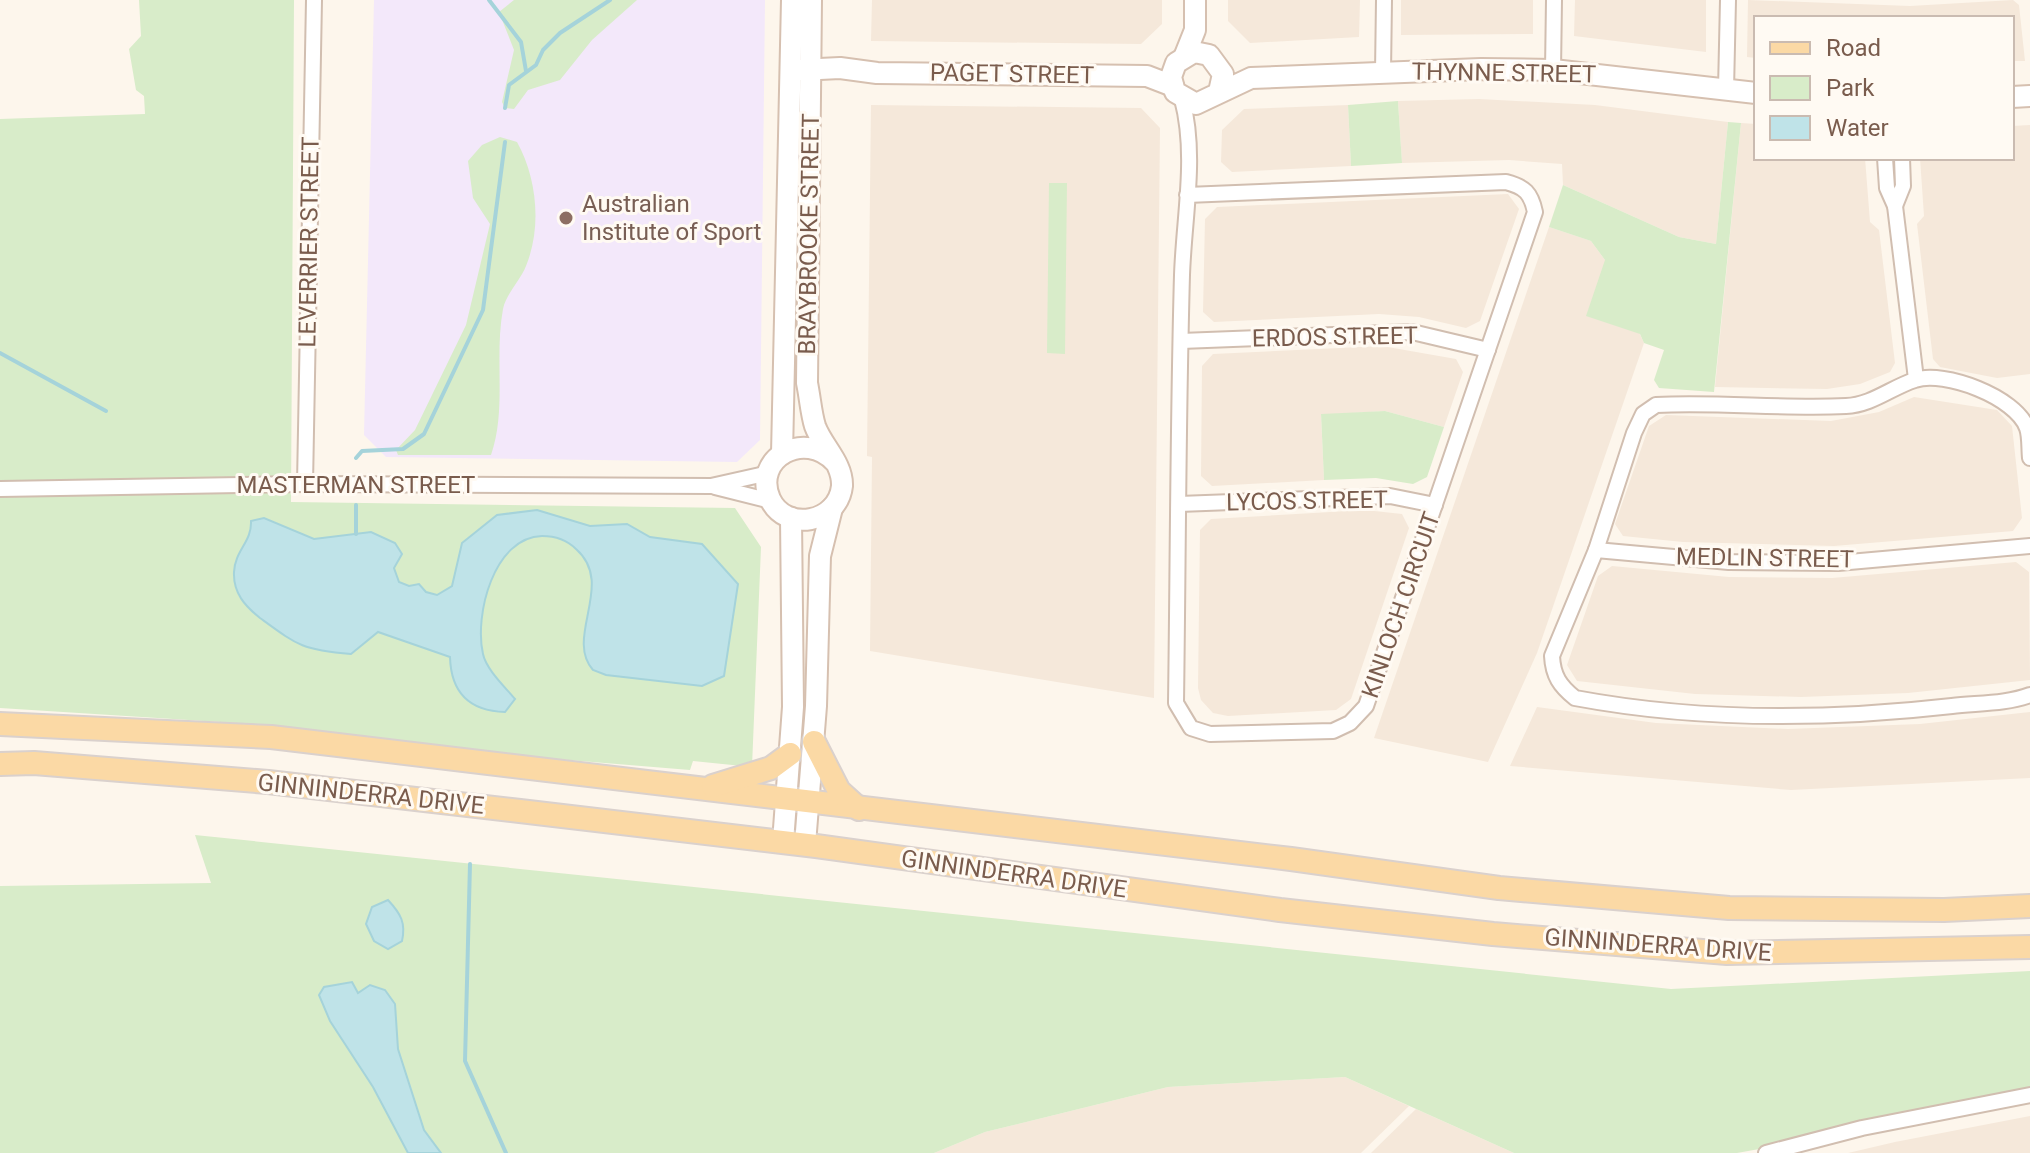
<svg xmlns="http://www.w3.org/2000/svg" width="2030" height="1153" font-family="Roboto,sans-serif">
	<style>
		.residential { fill: #f5e8da }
		.education { fill: #f3e8fa }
		.green { fill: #d8ecc9 }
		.water { fill: #bfe3e8; stroke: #a5d3da; stroke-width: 2 }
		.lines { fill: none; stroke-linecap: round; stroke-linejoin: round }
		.stream { stroke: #a5d3da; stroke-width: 4 }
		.street-casing { stroke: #d1beb0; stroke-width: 18 }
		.secondary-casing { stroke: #d6c0b0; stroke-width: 24 }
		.primary-casing { stroke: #dad1cd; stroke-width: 26 }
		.street { stroke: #fff; stroke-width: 14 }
		.secondary { stroke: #fff; stroke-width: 20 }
		.primary { stroke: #fbd9a5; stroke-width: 22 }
		.education-dot { fill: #8d6e63; stroke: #fffaf3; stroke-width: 3 }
		.labels { text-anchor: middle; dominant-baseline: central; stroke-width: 6; stroke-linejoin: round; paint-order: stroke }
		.street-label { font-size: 24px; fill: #7a5c4d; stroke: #fffaf3 }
		.education-label { font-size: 24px; fill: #785e54; stroke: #fffaf3; text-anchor: start }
	</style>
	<rect width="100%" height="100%" fill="#fdf6ec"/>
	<g class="residential">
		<polygon points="872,0 1162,0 1162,24 1141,44 871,41"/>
		<polygon points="1228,0 1360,0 1359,37 1250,43 1228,21"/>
		<polygon points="1401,0 1533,0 1533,34 1401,35"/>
		<polygon points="1575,0 1706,0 1706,52 1574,36"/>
		<polygon points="1748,0 1910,6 2013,0 2019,5 2025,61 2012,61 2012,18 1756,18 1756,58 1747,57"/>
		<polygon points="1479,99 1595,105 1728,122 1716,244 1679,237 1563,185 1562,164 1509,160 1402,163 1398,101"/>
		<polygon points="871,105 1141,108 1160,128 1154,698 870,651 872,457 867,456"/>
		<polygon points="1348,105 1351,166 1232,172 1221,162 1222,130 1244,109"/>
		<polygon points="1741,123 1756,124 1756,158 1865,158 1870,222 1879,230 1895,363 1890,372 1860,384 1827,389 1715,387"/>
		<polygon points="2030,125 2030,374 1997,378 1940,367 1933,359 1917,224 1924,216 1920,158 2012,158 2012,126"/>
		<polygon points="1508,194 1519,209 1480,321 1466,328 1419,317 1379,314 1214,322 1203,312 1205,219 1217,207"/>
		<polygon points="1549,227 1591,241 1605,260 1644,343 1537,653 1488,762 1374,738"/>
		<polygon points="1382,346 1456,359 1463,372 1444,427 1385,411 1321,415 1324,480 1212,486 1201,476 1202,366 1213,354"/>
		<polygon points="1914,397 1997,410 2012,426 2022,518 2013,531 1834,546 1683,542 1623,536 1615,524 1649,426 1666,415 1831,421 1879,412"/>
		<polygon points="1365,510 1402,514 1409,528 1351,699 1336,710 1228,716 1213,713 1201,700 1198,688 1200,530 1211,519"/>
		<polygon points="2016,562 2029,572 2030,680 1908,693 1801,697 1695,694 1577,681 1567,665 1598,576 1612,566 1729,577 1832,578"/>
		<polygon points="1537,707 1656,723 1788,729 1920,724 2030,712 2030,778 1791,790 1510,766"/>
		<polygon points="1345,1077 1409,1106 1361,1153 934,1153 985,1132 1168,1087"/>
		<polygon points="1416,1109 1514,1153 1371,1153"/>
		<polygon points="2030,1116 2030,1153 1848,1153 1895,1142"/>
	</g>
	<polygon class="education" points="374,0 765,0 760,440 737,462 386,457 364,435"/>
	<g class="green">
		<polygon points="139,0 294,0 291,502 735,508 761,547 752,767 693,761 690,770 495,754 283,726 0,708 0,119 145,114 144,96 136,90 129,49 141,36"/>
		<polygon points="514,0 637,0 592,40 560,80 528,90 514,109 505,108 502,102 514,50 499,12"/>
		<polygon points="1398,101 1402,163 1351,166 1348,105"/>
		<polygon points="1728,122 1741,123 1714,392 1659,388 1654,380 1664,350 1644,343 1640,334 1586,316 1605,260 1591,241 1549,227 1563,185 1679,237 1716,244"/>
		<path d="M500,137L517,142C537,178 542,227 526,266C520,281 506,294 503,309C494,358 507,409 491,455H398L396,450L415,430L466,325L490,224L473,198L468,161L482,145Z"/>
		<polygon points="1049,183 1067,183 1065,354 1047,353"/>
		<polygon points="1385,411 1444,427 1427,477 1413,484 1376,478 1324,480 1321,414"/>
		<polygon points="195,835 1671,989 2030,971 2030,1100 1737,1153 1514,1153 1345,1077 1168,1087 985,1132 934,1153 0,1153 0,886 211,883"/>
	</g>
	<g class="water">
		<path d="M537,510L590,526L627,524L650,537L702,544L738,584L724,676L702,686L606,675L593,670C564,637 616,584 576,549C567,540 554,536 542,536C494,537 474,615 483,654C486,669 505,687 515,699L505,712C470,711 451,693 450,657L378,632L351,654C302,650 297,645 260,618C245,606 233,593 234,572C235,550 252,542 251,521L264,518L314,539L371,532L395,543L402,554L394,568L399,582L409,586L419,584L426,592L437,595L452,586L462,543L497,515Z"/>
		<path d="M388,900C401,914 406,923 402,941L388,949L374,941L366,924L372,907Z"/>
		<polygon points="352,982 358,993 370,985 385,990 395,1004 398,1049 424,1130 441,1153 408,1153 373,1087 330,1021 319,995 324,987"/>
	</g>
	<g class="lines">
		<g class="stream">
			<polyline points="489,0 521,42 526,71"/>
			<polyline points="505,108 509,85 536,65 543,50 560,33 610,0"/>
			<polyline points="0,353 106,411"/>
			<polyline points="356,458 362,451 403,449 424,434 483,310 505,142"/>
			<polyline points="356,505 356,534"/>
			<polyline points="470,864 465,1061 506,1153"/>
		</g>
		<defs>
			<g id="street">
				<polyline points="1553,70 1554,0"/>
				<polyline points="1383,72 1384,0"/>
				<polyline points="1726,90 1728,0"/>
				<path d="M1182,99C1197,155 1184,216 1182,275C1178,417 1178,560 1176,703L1191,728L1210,734L1333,731L1350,723L1366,706L1535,212C1531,193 1525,187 1506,182L1187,195"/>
				<polyline points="1885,158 1887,188 1895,206 1916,379"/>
				<polyline points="1895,206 1903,186 1902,158"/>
				<polyline points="1181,341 1412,332 1488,350"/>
				<path d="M2030,458C2029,449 2030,436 2027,428C2016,397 1944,370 1915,380C1892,387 1872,405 1846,406C1783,409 1720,402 1656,405L1643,414L1634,433L1596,550L1552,656C1553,676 1560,686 1575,698C1698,721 1829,720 1952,706C1976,703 2007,704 2030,695"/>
				<polyline points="305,484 314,0"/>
				<polyline points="715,487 771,501"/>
				<polyline points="0,489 305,484 711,486 769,473"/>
				<polyline points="1179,504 1390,496 1435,505"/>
				<polyline points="1596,550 1729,562 1838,563 2030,546"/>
				<polyline points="1766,1153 1862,1128 2030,1095"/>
			</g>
			<g id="secondary">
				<path d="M811,0L807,383C810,397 811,413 815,426C822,446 843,463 842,486C838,523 786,533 770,499C752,458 805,429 835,462"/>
				<polyline points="1185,55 1195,30 1195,0"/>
				<polyline points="799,70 840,68 877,73 1147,76 1173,86"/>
				<polyline points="1219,92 1223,74 1209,55 1194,52 1176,63 1171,77 1175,92 1196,104 1251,78 1481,69 1553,70 1756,93"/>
				<polyline points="2012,97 2030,96"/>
				<polyline points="782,454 792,0"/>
				<polyline points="783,842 793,707 791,518"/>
				<polyline points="805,844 816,706 820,556 832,508"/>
			</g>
			<g id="primary">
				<polyline points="0,724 271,737 1291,859 1499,888 1729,908 1944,910 2030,906"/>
				<polyline points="814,742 839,791 859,809"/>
				<polyline points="0,764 34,763 268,782 520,811 816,846 1280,910 1493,934 1727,953 2030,947"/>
				<polyline points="713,786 771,768 790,754"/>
			</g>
		</defs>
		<use href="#street" class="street-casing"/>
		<use href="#secondary" class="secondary-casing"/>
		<use href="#primary" class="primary-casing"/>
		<use href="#street" class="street"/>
		<use href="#secondary" class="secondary"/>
		<use href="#primary" class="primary"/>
	</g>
	<circle class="education-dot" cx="566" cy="218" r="8"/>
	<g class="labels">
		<g class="street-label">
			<text transform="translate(1504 73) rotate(1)">THYNNE STREET</text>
			<text transform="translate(1012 74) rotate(1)">PAGET STREET</text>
			<text transform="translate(809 234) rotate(-89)">BRAYBROOKE STREET</text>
			<text transform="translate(309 242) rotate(-89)">LEVERRIER STREET</text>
			<text transform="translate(1335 337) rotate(-1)">ERDOS STREET</text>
			<text x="356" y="485">MASTERMAN STREET</text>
			<text transform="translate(1307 501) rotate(-1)">LYCOS STREET</text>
			<text transform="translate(1765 558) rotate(1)">MEDLIN STREET</text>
			<text transform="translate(1401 605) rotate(-71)">KINLOCH CIRCUIT</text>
			<text transform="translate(371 794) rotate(6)">GINNINDERRA DRIVE</text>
			<text transform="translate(1014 874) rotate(8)">GINNINDERRA DRIVE</text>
			<text transform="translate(1658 945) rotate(4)">GINNINDERRA DRIVE</text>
		</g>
		<g class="education-label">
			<text x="582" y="204">Australian<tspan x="582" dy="28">Institute of Sport</tspan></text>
		</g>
	</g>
	<rect x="1754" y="16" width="260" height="144" fill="#fffaf3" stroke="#cabbb1" stroke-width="2"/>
	<rect x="1770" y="42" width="40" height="12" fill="#fbd9a5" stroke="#cabbb1" stroke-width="2"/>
	<text x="1826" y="56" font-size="24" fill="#7a5c4d">Road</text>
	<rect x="1770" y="76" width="40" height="24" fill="#d8ecc9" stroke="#cabbb1" stroke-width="2"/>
	<text x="1826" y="96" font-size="24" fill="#7a5c4d">Park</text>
	<rect x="1770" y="116" width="40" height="24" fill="#bfe3e8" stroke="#cabbb1" stroke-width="2"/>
	<text x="1826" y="136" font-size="24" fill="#7a5c4d">Water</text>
</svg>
